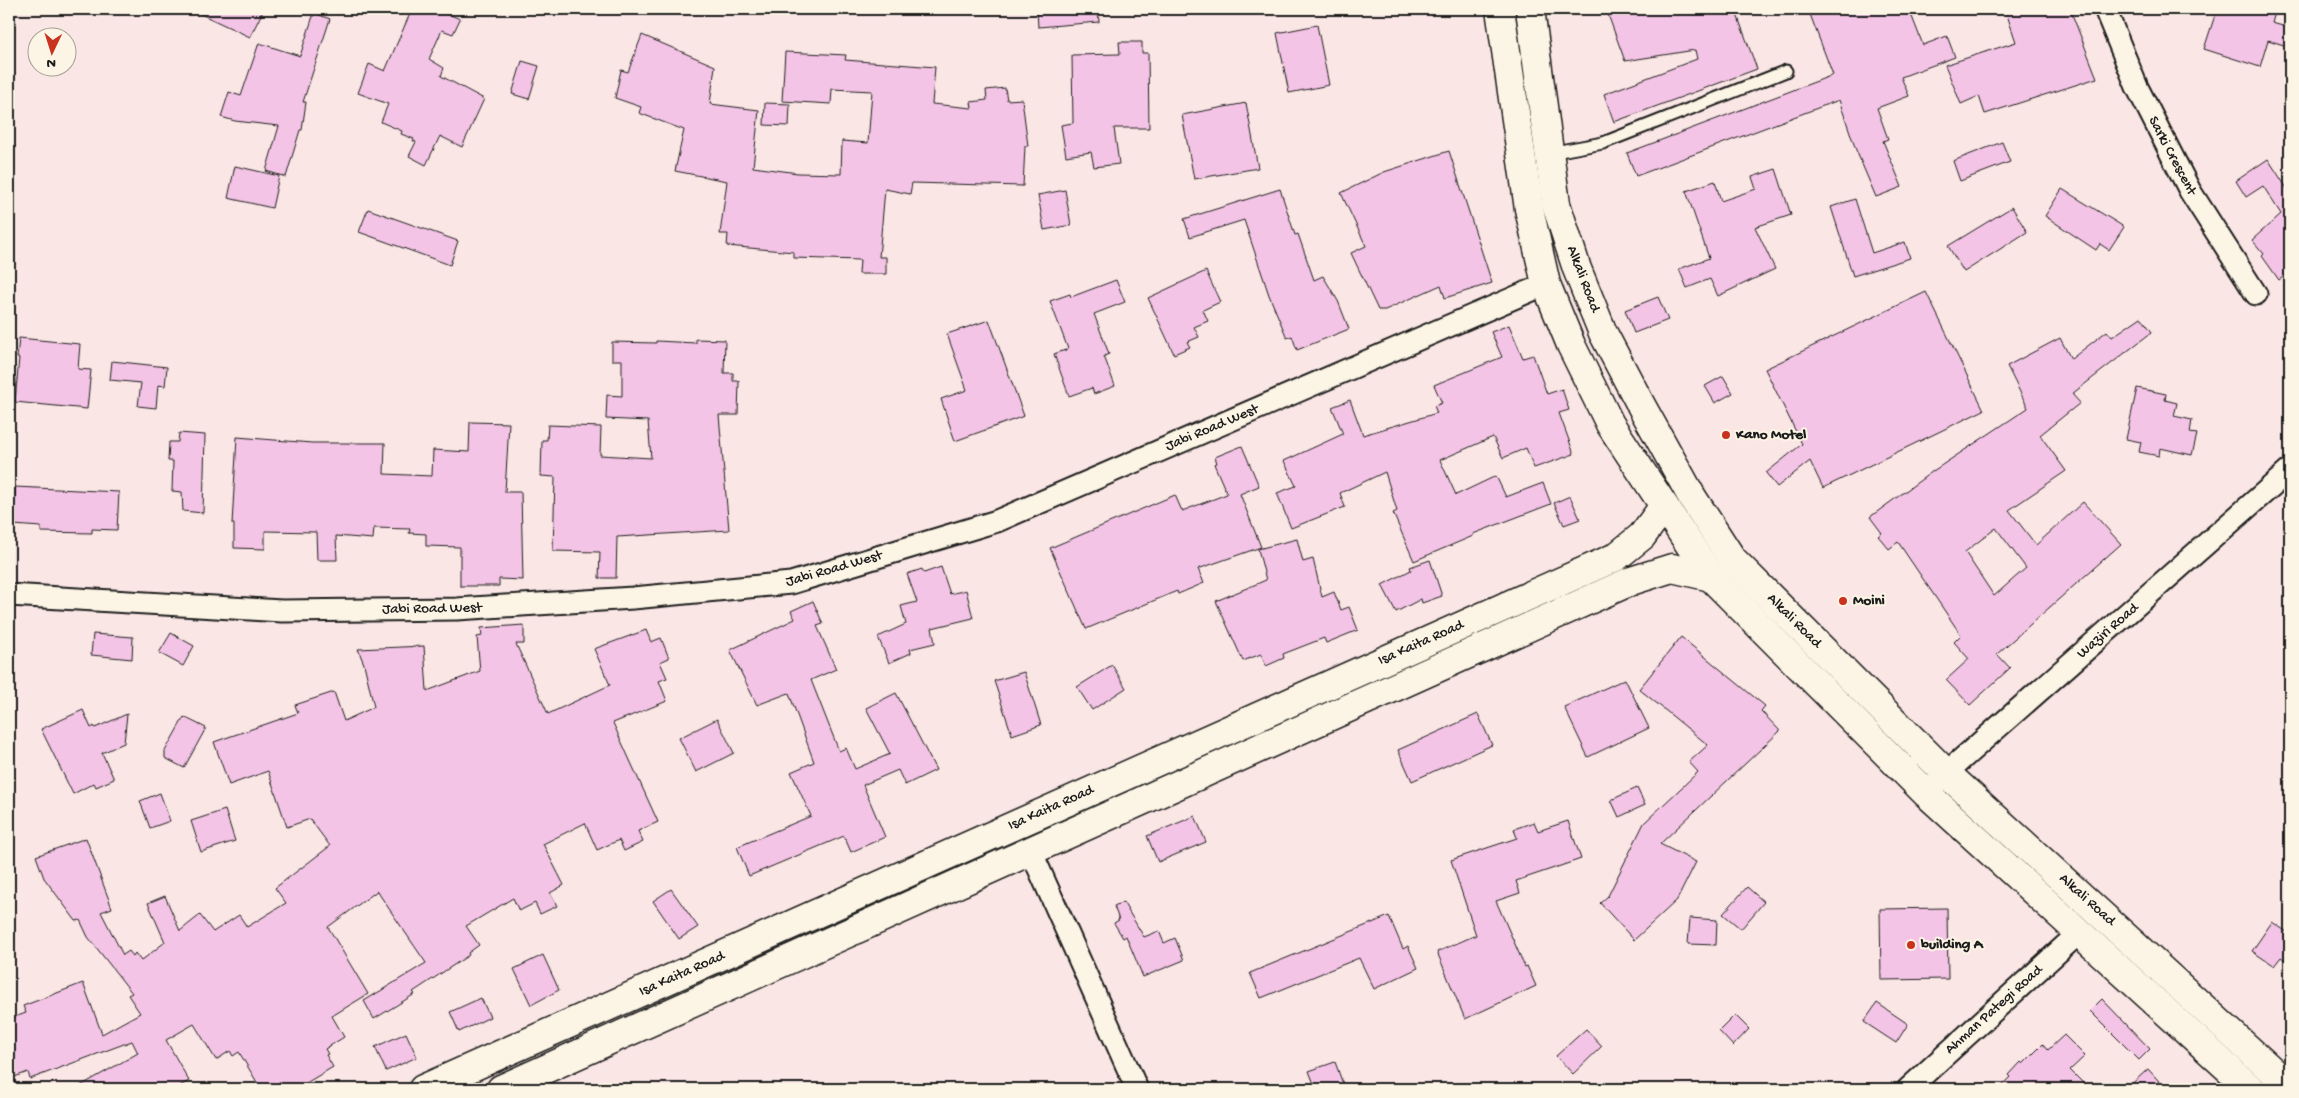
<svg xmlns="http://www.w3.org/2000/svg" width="2299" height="1098" font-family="'Gochi Hand',sans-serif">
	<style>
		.building { fill: #f4c4e6; stroke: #1c1c1c; fill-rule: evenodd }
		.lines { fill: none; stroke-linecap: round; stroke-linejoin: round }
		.service-casing { stroke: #1c1c1c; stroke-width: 15 }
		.minor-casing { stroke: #1c1c1c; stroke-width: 25 }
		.secondary-casing { stroke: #1c1c1c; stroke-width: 31 }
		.service { stroke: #fcf5e5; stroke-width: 11 }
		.minor { stroke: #fcf5e5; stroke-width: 21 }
		.secondary { stroke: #fcf5e5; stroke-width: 28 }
		.poi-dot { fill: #c8321e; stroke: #fcf5e5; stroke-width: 2 }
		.labels { text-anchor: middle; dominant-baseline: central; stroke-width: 4; stroke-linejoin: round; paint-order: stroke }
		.street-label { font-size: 15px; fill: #1c1c1c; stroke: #fcf5e5 }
		.poi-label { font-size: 15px; font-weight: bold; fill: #1c1c1c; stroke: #fcf5e5; text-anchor: start }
	</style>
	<rect width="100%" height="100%" fill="#fae6e5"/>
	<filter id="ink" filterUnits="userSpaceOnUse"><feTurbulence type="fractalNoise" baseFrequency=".02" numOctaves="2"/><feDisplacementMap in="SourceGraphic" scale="10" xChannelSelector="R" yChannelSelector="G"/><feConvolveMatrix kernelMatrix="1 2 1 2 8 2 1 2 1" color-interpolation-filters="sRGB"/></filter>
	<g filter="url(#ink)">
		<g class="building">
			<polygon points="190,9 264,9 250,37"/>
			<polygon points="412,9 436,9 460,19 453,34 442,30 429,59 444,68 441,76 484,99 462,147 440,136 426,165 409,156 416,142 413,141 414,139 401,134 402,131 381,122 388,104 358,93 369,64 385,71"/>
			<polygon points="1056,9 1098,9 1099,22 1038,27 1037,10"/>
			<polygon points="1606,9 1735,9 1757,69 1614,122 1604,94 1697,59 1695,50 1625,61"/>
			<polygon points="1808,9 1909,9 1923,45 1947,36 1955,57 1901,77 1909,96 1877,108 1888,139 1883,141 1902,187 1876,197 1856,150 1839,100 1636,176 1627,153 1833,75"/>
			<polygon points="2005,9 2070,9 2097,78 1985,114 1979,96 1961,104 1945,65 2016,42"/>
			<polygon points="2217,9 2276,9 2272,23 2290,28 2290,47 2268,40 2260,67 2204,49"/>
			<polygon points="314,13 330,19 303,102 306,102 302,130 300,130 286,177 266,171 279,126 235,121 221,117 229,92 241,96 259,43 300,56"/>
			<polygon points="1317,25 1329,85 1289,93 1277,33"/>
			<polygon points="642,35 715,66 710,104 759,110 753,167 798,173 841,174 842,141 868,143 872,91 832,89 831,104 782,101 785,52 846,55 845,60 935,67 932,104 972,108 971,102 987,100 986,90 1005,88 1007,100 1022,99 1028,146 1025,146 1023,186 912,183 910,194 885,189 879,257 886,257 886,274 859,274 860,260 794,258 794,252 727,246 728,234 720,234 727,181 675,171 684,130 639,113 641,107 615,98 621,70 628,72"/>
			<polygon points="1119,42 1142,42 1142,53 1148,53 1149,128 1114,128 1119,164 1094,167 1091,152 1066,156 1061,125 1073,123 1072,55 1120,54"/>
			<polygon points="522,61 539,66 529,99 512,94"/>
			<polygon points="765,103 790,104 789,126 764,125"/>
			<polygon points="1246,103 1258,168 1194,179 1182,115"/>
			<polygon points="2002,142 2010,162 1960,181 1953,161"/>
			<polygon points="1449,151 1492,283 1445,298 1441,285 1385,310 1378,310 1351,253 1366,246 1341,193 1384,172"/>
			<polygon points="2268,159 2290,193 2290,272 2279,280 2262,256 2264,254 2252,240 2281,214 2263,186 2246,197 2236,181"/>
			<polygon points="235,166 279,176 272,208 228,198"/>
			<polygon points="1776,169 1791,215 1755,227 1775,269 1718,296 1710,279 1687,288 1679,269 1709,258 1686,191 1715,181 1721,201 1756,189 1752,177"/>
			<polygon points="1280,189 1295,235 1298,234 1314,280 1323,276 1338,301 1349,329 1297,350 1292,336 1287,338 1269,295 1244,220 1190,237 1184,219"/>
			<polygon points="2062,189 2124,227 2109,250 2100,244 2096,250 2045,216"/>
			<polygon points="1065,190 1071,225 1044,230 1038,195"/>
			<polygon points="1855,199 1872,253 1905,242 1910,258 1853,276 1831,207"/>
			<polygon points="2012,207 2027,232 1964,272 1948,246"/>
			<polygon points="368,209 458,241 450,265 359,232"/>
			<polygon points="1206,271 1220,302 1203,310 1208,321 1194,327 1199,337 1187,342 1190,347 1174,354 1148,298"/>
			<polygon points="1116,280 1125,302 1094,314 1109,354 1104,356 1115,386 1094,394 1092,388 1069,396 1054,354 1068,349 1050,301 1070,294 1071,297"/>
			<polygon points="1926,292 1984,410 1823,488 1810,461 1777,487 1766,473 1802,444 1765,369"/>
			<polygon points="1658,297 1668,320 1634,333 1625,310"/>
			<path d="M2141,317L2152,332L2072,394L2080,403L2040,435L2066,471L2009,510L2036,545L2083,502L2121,544L1997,654L2010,668L1970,705L1946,680L1969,659L1954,642L1961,635L1898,542L1889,549L1878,536L1882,533L1870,517L1933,471L2028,408L2007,366L2060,338L2071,359L2107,331L2112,337ZM1996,528L2026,568L1994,596L1965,552Z"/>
			<polygon points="989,320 1024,416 955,441 941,399 967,390 947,334"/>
			<polygon points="1509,325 1523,358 1533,355 1547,394 1562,389 1569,410 1559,413 1574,454 1534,468 1526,448 1503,458 1493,437 1440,460 1456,495 1496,476 1506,497 1543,483 1551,504 1473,534 1473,536 1414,561 1393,513 1397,511 1385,472 1340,493 1345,507 1291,528 1277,493 1296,486 1284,461 1343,434 1332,407 1350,400 1363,435 1437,413 1434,406 1442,403 1434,385 1502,357 1491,332"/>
			<polygon points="19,338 80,344 78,369 91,370 87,409 15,402 19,358 17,358"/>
			<polygon points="696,339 725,340 724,373 733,373 733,381 739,381 738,415 719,415 729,530 617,537 616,578 599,578 600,552 553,551 555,477 541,476 542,440 547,440 548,425 601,427 600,455 651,458 648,421 606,419 607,395 622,396 622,360 612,360 612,342 656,343 656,341 696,343"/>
			<polygon points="112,361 167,367 165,386 158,385 156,408 138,406 141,383 110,380"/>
			<polygon points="1723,376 1733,393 1715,403 1705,386"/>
			<polygon points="2137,388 2166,394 2165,400 2177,403 2174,416 2192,420 2190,433 2197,434 2192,455 2160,448 2159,456 2139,452 2141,442 2126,439"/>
			<polygon points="470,422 509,423 505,492 521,492 523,580 499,579 499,586 460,586 460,547 426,546 426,534 409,533 410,529 374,528 373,539 336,536 337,560 317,560 316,532 265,531 265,549 234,548 234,524 232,524 237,437 312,443 385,443 384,474 432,476 433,450 469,452"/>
			<polygon points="179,433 205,435 203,513 183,511 182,492 172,491 173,461 168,461 169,442 178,442"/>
			<polygon points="1242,446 1259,486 1240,494 1261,547 1198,569 1204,583 1178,594 1177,591 1086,629 1050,548 1175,495 1182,511 1227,494 1214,464 1217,463 1215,457"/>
			<polygon points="15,487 119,492 117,530 92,529 92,533 41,532 41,527 13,525 14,520 9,520 9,496 15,497"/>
			<polygon points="1570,496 1580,519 1564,525 1554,503"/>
			<polygon points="1297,539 1303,562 1313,559 1322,597 1334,592 1341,610 1349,607 1358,630 1326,643 1324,638 1283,654 1284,658 1266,666 1261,654 1243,661 1216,601 1266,580 1258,549"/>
			<polygon points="1430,560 1442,596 1422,603 1421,599 1396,612 1382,585 1411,570 1410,567"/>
			<polygon points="941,567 950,594 966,590 973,618 932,628 935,643 910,649 911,653 889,663 878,637 906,624 901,606 917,602 907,574 922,569 924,573"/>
			<polygon points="813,601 823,624 817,626 836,669 811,680 839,751 846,748 855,769 890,754 866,708 896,693 936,770 905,785 898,770 863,785 885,837 851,852 844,836 749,876 737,847 811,816 791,772 814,762 789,693 757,705 730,650 795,619 791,611"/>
			<polygon points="524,625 524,644 516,644 548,714 610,685 594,649 646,630 651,642 661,638 669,658 660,662 667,678 659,681 667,701 613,723 658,822 638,831 643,842 624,851 619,840 597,850 585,823 543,844 564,885 550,893 557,906 540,914 535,903 519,911 513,898 466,926 479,945 468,953 469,955 413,992 415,994 374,1019 364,1001 426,963 377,891 328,927 368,994 332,1016 344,1037 325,1049 328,1054 326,1055 333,1067 296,1089 261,1089 239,1052 233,1056 230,1051 216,1060 194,1024 166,1040 189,1081 174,1089 75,1089 138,1053 132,1041 30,1079 28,1072 9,1079 9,1019 26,1013 23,1006 83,983 102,1034 140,1013 128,995 132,993 88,937 80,920 76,921 44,878 36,856 86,838 112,908 101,912 123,955 129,951 133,956 135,953 141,961 165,942 148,903 165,896 180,931 200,915 213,932 239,915 247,927 286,903 275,888 330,846 310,819 287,827 268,771 229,785 214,742 298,713 295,705 334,692 344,721 374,707 364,664 358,649 424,646 427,691 480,671 477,637 482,636 481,628"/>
			<polygon points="171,633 194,646 183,666 159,653"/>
			<polygon points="93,634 133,637 132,659 91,655"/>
			<polygon points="1681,637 1765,706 1761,711 1780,731 1660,844 1696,862 1677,900 1634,940 1600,903 1608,896 1644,823 1698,772 1689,762 1708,745 1639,689"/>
			<polygon points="1112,665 1126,688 1092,710 1077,687"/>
			<polygon points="1024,672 1041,725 1012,735 994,681"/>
			<polygon points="1625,679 1649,728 1588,757 1564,707"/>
			<polygon points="83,710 91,728 94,726 95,728 127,714 124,743 102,753 114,779 96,787 94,783 73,794 41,729"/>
			<polygon points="1478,714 1492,745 1412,781 1398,750"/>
			<polygon points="184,717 206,728 184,768 165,758 165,751"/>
			<polygon points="717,719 734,753 696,772 679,738"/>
			<polygon points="1637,788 1645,805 1619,817 1611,800"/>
			<polygon points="160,793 170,821 150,828 140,801"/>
			<polygon points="225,810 235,841 201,852 191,821"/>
			<polygon points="1195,816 1206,842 1158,862 1147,836"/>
			<polygon points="1568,821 1581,859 1516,881 1520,893 1496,901 1525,967 1527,966 1536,986 1465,1019 1437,952 1476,935 1451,860 1517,838 1514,829 1534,822 1538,831"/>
			<polygon points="1747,887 1764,902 1741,929 1723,914"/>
			<polygon points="671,889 698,927 679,939 653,901"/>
			<polygon points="1123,902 1144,937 1159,931 1164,943 1175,938 1184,960 1143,977 1126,936 1123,938 1114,923 1119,920 1114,906"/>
			<polygon points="1947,908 1948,979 1881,980 1880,909"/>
			<polygon points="1389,916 1403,949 1408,946 1418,968 1374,989 1359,958 1261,998 1250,973"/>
			<polygon points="1690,918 1717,920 1716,945 1688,944"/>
			<polygon points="2272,922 2290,934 2290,964 2281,957 2274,966 2252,951"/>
			<polygon points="543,955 559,990 531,1005 514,969"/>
			<polygon points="481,998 490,1017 459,1032 450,1012"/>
			<polygon points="2102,999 2150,1049 2139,1060 2090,1011"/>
			<polygon points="1877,1003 1908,1024 1896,1043 1864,1022"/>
			<polygon points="1735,1015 1749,1029 1733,1046 1719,1031"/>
			<polygon points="1586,1029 1602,1046 1573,1074 1556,1056"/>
			<polygon points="406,1033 417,1057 386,1071 375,1047"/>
			<polygon points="2064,1035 2085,1056 2070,1070 2089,1089 1999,1089 2011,1077 2009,1075 2021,1062 2023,1064 2043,1044 2048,1050"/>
			<polygon points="1335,1062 1343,1084 1328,1089 1316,1089 1309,1071"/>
			<polygon points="2148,1069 2166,1089 2126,1089"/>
		</g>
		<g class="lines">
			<defs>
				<polyline id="service" points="1549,153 1603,143 1786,71"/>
				<g id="minor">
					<polyline points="2105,9 2137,87 2190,191 2256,294"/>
					<polyline points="9,595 282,611 457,609 633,598 791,583 997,521 1546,284"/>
					<polyline points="1927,794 1946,773 2290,470"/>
					<polyline points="1031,851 1137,1089"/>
					<polyline points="1908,1089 2080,932"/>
				</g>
				<g id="secondary">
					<polyline points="1500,9 1529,209 1546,284 1571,345 1610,424 1711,577 1927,794 2251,1089"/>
					<polyline points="1530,9 1556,204 1577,269 1603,333 1642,407 1692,497 1732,559 1946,773 2290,1087"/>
					<polyline points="423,1089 1616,557 1642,536 1664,506"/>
					<polyline points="501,1089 1631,581 1672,568 1711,577"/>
				</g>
			</defs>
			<use href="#service" class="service-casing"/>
			<use href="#minor" class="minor-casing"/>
			<use href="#secondary" class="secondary-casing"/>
			<use href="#service" class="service"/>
			<use href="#minor" class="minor"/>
			<use href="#secondary" class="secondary"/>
		</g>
	</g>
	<g class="poi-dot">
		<circle cx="1726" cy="435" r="5"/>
		<circle cx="1843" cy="601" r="5"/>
		<circle cx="1911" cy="945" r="5"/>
	</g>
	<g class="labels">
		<g class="street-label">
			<text transform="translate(2172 156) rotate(62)">Sarki Crescent</text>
			<text transform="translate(1583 279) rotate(69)">Alkali Road</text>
			<text transform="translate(1212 428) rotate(-23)">Jabi Road West</text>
			<text transform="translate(834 569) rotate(-16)">Jabi Road West</text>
			<text transform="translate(432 609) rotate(-1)">Jabi Road West</text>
			<text transform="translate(1794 621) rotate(45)">Alkali Road</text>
			<text transform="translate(2108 631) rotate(-41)">Waziri Road</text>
			<text transform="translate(1421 643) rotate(-24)">Isa Kaita Road</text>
			<text transform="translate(1051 808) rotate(-24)">Isa Kaita Road</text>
			<text transform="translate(2087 900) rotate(42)">Alkali Road</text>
			<text transform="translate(682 974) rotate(-24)">Isa Kaita Road</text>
			<text transform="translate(1994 1010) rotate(-42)">Ahman Pategi Road</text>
		</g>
		<g class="poi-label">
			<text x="1736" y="435">Kano Motel</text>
			<text x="1853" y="601">Moini</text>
			<text x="1921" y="945">building A</text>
		</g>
	</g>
	<rect width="2299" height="1098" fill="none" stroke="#fcf5e5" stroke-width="30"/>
	<rect x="15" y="15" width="2269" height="1068" fill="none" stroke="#1c1c1c" stroke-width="2" filter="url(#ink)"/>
	<g transform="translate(52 52) rotate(184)"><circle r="24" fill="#fcf5e5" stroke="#a29e95"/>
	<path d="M0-4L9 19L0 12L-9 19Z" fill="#c8321e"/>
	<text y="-8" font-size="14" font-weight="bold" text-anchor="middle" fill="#1c1c1c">N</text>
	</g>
</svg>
